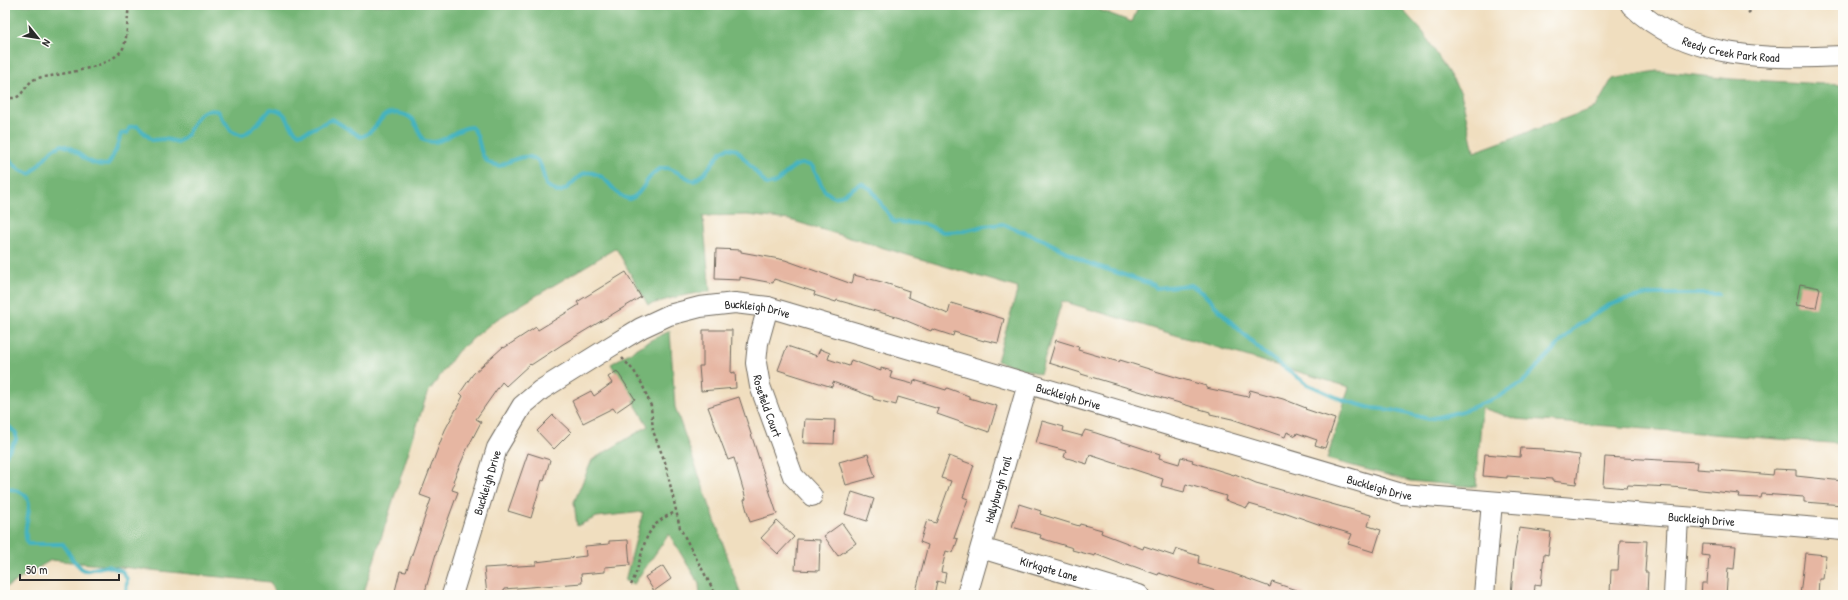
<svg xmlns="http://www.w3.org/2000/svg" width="1848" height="600" font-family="'Patrick Hand',sans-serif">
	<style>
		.forest { fill: #74b576; stroke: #507050 }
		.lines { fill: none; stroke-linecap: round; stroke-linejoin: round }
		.stream { stroke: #45b3c0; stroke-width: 4 }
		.building { fill: #e6b6a2 }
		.minor-casing { stroke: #706a5f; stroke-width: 22 }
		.path { stroke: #706a5f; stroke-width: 2.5; stroke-dasharray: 3 3; stroke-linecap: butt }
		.minor { stroke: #fff; stroke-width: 20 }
		.labels { text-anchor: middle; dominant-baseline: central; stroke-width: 3; stroke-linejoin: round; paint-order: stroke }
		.street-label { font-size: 12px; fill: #2b2b2b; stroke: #fdfcf7 }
	</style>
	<rect width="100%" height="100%" fill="#fdfcf7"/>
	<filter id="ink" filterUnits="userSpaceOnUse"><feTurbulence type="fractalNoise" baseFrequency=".025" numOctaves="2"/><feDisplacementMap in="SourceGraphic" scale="8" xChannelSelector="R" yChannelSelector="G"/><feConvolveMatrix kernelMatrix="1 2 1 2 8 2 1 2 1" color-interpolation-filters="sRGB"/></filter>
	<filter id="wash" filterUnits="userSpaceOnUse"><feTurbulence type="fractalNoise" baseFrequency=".012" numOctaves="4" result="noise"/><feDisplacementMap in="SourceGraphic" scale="16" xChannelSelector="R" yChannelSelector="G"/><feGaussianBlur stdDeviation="0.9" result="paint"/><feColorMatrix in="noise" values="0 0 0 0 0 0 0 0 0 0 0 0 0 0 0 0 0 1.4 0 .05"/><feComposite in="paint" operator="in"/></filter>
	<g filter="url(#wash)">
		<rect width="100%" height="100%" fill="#f0debf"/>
		<g class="forest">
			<polygon points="5,5 1086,5 1132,22 1139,5 1398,5 1423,32 1461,93 1474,152 1596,107 1612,79 1657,71 1731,79 1843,85 1843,444 1516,419 1482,408 1476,487 1410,481 1327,459 1349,387 1062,301 1040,374 997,361 1018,288 790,220 747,215 703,216 710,291 676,297 648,305 616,248 494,321 458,351 427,394 363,595 277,595 270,582 51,560 5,588"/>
			<polygon points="670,331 675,407 741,595 700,595 699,584 669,534 634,584 625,581 643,512 597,517 577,526 574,502 592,460 648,426 611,364 651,340"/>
		</g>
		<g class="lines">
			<g class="stream">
				<path d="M5,156L20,170L30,174L53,149L62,145C83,150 81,165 108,165L116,150L121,134L127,133L130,127L137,126L152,140L165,139L178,142C197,132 191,105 218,111L231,131L242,136L252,129L271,109C291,111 285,125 299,134L310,130L332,119L361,137C374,132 374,126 383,117C387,113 392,112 397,113C415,115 416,125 423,140C444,148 450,129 471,127C482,136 477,153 488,162C490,164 496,165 500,166C510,161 531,149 540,164C543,170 544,179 546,185L557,192C575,190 578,163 600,176C612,183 615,196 629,199C645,195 648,167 666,168C673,168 686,178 694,181L704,174L722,151L728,148L737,150L766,184C784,187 788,156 812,166L824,190L833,197L841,196L861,183L871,189L894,222L925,224L943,232L964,231L984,226L1003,224L1044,240L1085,262L1154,285L1156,288L1191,285L1203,293L1231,322L1264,353L1307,384L1343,400L1371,408L1392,410L1429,419L1463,411L1498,397L1522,383L1573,329L1607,306L1621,301L1653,294H1719"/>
				<polyline points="5,423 16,433 16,440 5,456"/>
				<path d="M5,487C10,490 15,489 20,492C40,500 19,526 28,544H63L73,560L84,571L107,566L122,571L127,579L126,595"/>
			</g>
		</g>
		<g id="blocks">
			<g class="building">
				<polygon points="716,249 741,250 741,252 785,260 852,284 854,275 882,282 909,291 908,297 948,314 951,303 1004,319 998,343 984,340 984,341 954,332 953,336 932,329 931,331 900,318 837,300 836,302 814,295 815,292 774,279 773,283 740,277 740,280 715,279"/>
				<polygon points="626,272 641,297 563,344 531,365 530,364 506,386 502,382 476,419 481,422 467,449 453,481 455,482 452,490 458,492 438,547 424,595 394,595 400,571 406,572 431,499 420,495 445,430 463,396 460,393 473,374 503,347 504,348 536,327 538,330 579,305 577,302"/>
				<polygon points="1800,284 1820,288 1816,308 1796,305"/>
				<polygon points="703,330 732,330 731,373 735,372 736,388 701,391 699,366 703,366"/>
				<polygon points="1056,340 1079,347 1078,350 1119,362 1120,360 1152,370 1206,386 1206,388 1248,397 1250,390 1283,399 1306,408 1305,409 1335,419 1325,448 1315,445 1317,440 1297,433 1296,436 1287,432 1285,437 1232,419 1210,414 1210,412 1081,374 1081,373 1049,363"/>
				<polygon points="787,346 817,356 820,349 830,353 828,359 849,366 851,360 881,371 881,368 892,371 890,378 913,384 914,380 946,390 947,388 969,396 969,398 997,406 989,432 937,414 939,409 898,397 896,405 873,399 873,397 833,382 832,387 778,370"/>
				<polygon points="617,371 635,399 616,412 613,408 583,423 572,401 591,391 594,396 612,383 608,377"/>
				<polygon points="739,397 777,514 750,522 744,500 746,499 734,458 728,460 708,407"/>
				<polygon points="553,415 571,432 554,449 537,431"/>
				<polygon points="805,419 835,420 834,444 803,443"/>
				<polygon points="1042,421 1064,427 1063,431 1082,436 1085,430 1096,433 1160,454 1159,458 1179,464 1181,457 1193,460 1192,462 1234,475 1235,474 1256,483 1371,515 1368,526 1381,530 1374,552 1348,544 1352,534 1321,525 1284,512 1284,514 1249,504 1247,508 1225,500 1226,496 1186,484 1184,492 1161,486 1163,479 1090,455 1087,464 1064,457 1066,451 1036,443"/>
				<polygon points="1521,448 1544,449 1544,451 1580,455 1576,484 1552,481 1552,479 1507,476 1507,478 1483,476 1485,454 1520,457"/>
				<polygon points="528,453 550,460 544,481 542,480 531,518 508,511"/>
				<polygon points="868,454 875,477 846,485 839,462"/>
				<polygon points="949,456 974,465 963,497 968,499 954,538 958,539 953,553 946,551 941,572 946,573 944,583 937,581 934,595 915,595 928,545 920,542 927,520 936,523 951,481 941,478"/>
				<polygon points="1605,457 1698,462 1697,469 1740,472 1773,475 1774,469 1796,470 1796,476 1843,481 1843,505 1804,502 1804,497 1762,494 1761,498 1738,497 1739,494 1672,487 1628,485 1627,488 1603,486"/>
				<polygon points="852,492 874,499 867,521 845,514"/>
				<polygon points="1019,504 1041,511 1040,514 1079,526 1080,524 1102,530 1101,533 1143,549 1144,546 1174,556 1177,549 1199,556 1198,563 1229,572 1270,587 1272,582 1305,593 1304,595 1228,595 1159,573 1158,575 1127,564 1126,566 1095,554 1095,556 1072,550 1073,548 1040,538 1041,535 1012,527"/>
				<polygon points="777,521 794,537 778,554 761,538"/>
				<polygon points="842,523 856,543 838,556 824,536"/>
				<polygon points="1519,528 1551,532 1548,555 1544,554 1541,586 1535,585 1534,595 1511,595 1514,558"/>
				<polygon points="797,539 820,540 819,571 795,570"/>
				<polygon points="628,540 630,565 605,567 605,572 581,574 582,583 504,589 504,592 487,594 484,568 536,565 536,562 586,556 585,546 609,544 609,541"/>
				<polygon points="1620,540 1647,541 1645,572 1648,572 1647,595 1610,594 1611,570 1618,570"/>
				<polygon points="1703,544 1736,546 1734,569 1728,568 1726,595 1701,595 1702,583 1707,583 1709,556 1702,555"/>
				<polygon points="1805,553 1826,555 1823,579 1819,579 1818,595 1800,595"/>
				<polygon points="663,566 671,579 654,591 645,577"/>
			</g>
		</g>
	</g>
	<g filter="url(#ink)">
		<use href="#blocks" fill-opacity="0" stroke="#706a5f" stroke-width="1"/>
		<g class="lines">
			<defs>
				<g id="minor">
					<path id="s1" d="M1631,5C1688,61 1769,59 1843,56"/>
					<path id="s2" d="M768,307L758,343L756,363L760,386L793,476L812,496"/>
					<path id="s3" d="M981,548L1139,595"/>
					<path id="s4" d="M452,595L497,448L522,406L541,390L613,345L641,328L669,315L700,307L735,303L768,307L1402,494L1843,530"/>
					<path id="s5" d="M967,595L1028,384"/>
					<polyline points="1484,595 1492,502"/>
					<polyline points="1674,595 1678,517"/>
				</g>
			</defs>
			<use href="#minor" class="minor-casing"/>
			<g class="path">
				<polyline points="1748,13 1758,5"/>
				<path d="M5,96C21,104 23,87 33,80C38,77 46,77 51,76C71,72 109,67 122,50C128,41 127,17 129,5"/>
				<polyline points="622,358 634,371 642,384 651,406 653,431 665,462 680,528 716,595"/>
				<path d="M631,585C646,555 638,526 676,512"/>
			</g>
			<use href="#minor" class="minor"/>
		</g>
	</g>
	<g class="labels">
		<g class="street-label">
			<text stroke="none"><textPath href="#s1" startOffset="112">Reedy Creek Park Road</textPath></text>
			<text stroke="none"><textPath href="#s4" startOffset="466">Buckleigh Drive</textPath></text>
			<text stroke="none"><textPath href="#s4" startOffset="790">Buckleigh Drive</textPath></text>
			<text stroke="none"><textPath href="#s2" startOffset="102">Rosefield Court</textPath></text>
			<text stroke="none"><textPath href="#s4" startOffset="118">Buckleigh Drive</textPath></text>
			<text stroke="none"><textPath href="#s4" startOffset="1114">Buckleigh Drive</textPath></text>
			<text stroke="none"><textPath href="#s5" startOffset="110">Hollyburgh Trail</textPath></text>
			<text stroke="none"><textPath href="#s4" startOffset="1438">Buckleigh Drive</textPath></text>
			<text stroke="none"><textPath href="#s3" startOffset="71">Kirkgate Lane</textPath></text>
		</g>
	</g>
	<rect width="1848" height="600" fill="none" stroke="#fdfcf7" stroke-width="20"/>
	<g transform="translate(38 38) rotate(120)" stroke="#fdfcf7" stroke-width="3" paint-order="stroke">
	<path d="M0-3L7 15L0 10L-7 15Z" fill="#2b2b2b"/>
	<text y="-6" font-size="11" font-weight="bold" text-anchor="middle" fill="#2b2b2b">N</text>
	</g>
	<path d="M20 574v6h99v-6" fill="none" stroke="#2b2b2b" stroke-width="2"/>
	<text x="26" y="574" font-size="12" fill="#2b2b2b" stroke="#fdfcf7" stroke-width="3" paint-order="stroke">50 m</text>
</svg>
